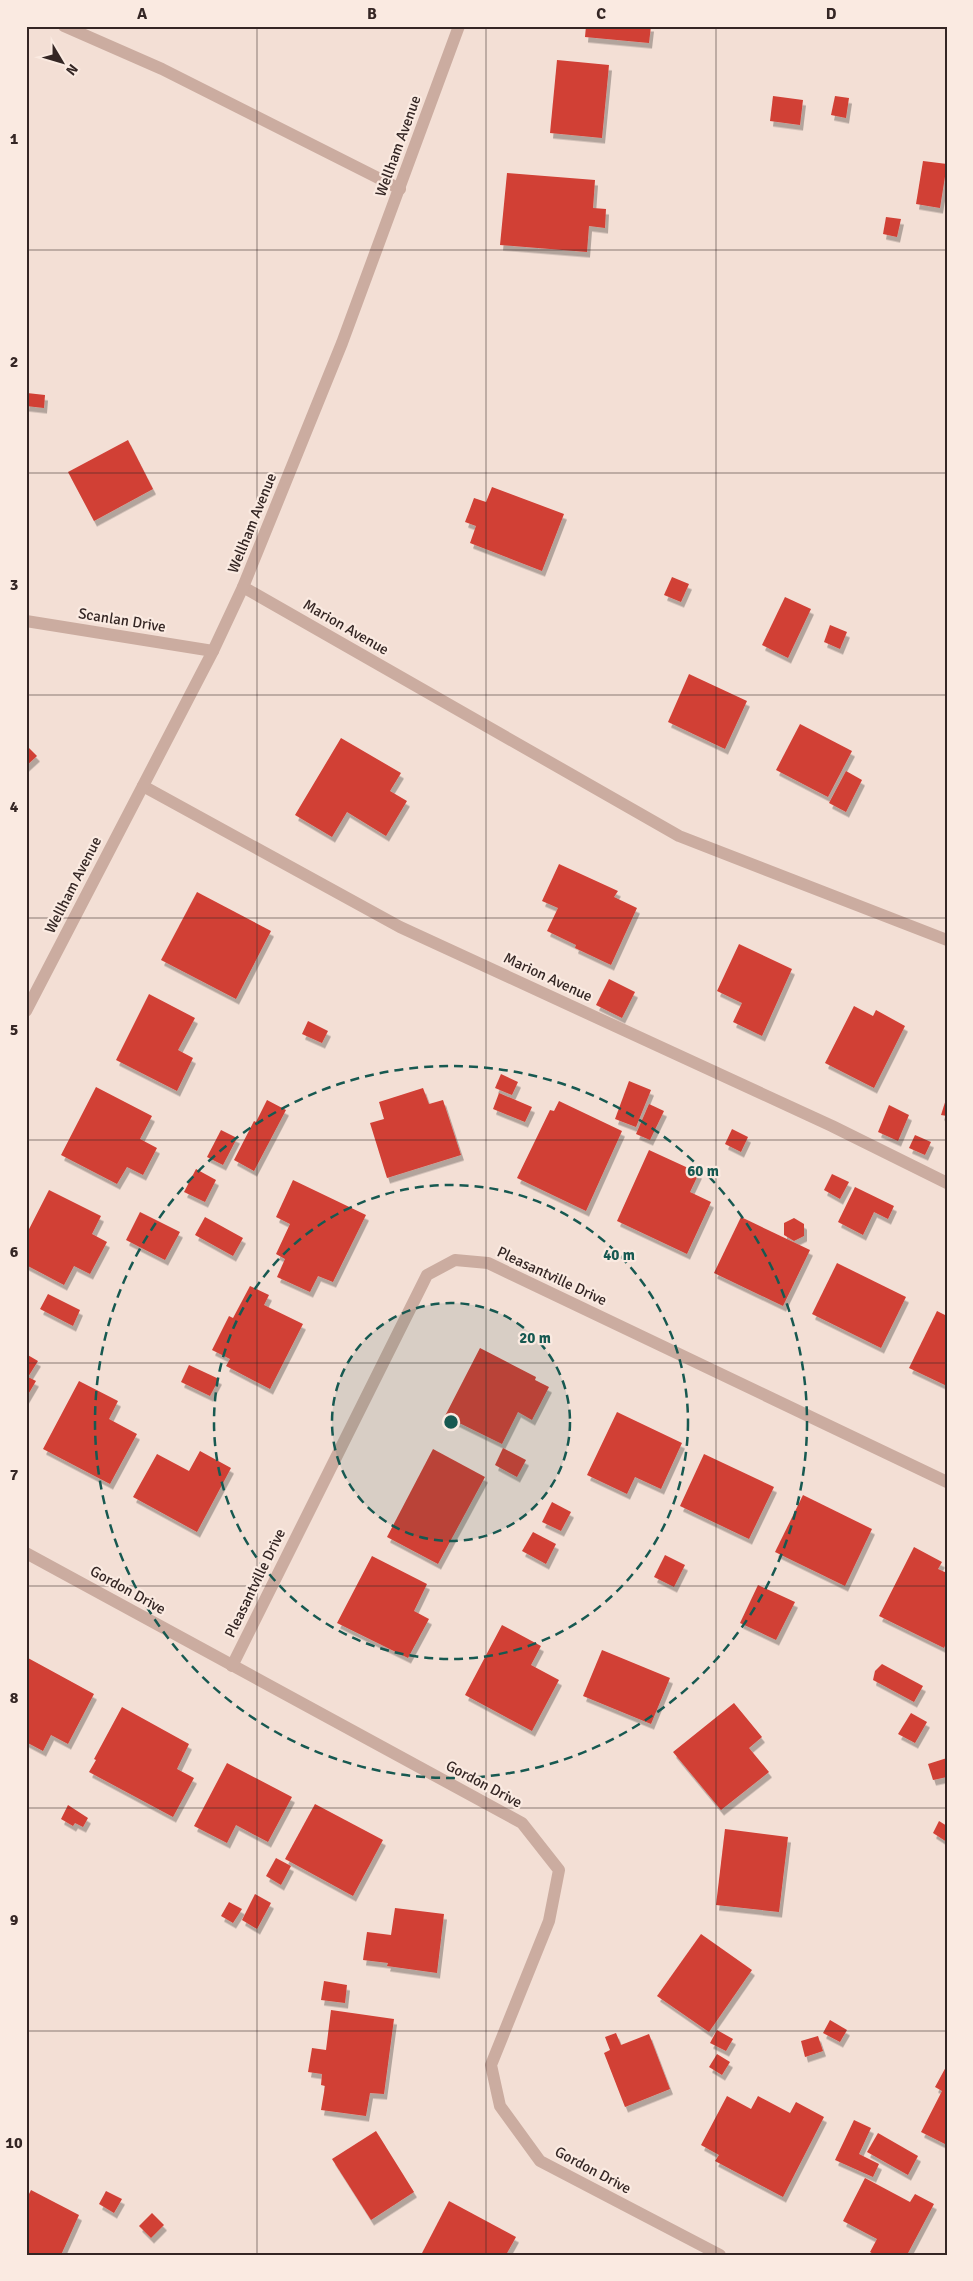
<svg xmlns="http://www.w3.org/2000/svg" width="973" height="2281" font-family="Signika,sans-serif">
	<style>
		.building { fill: #d13f35; filter: url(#shadow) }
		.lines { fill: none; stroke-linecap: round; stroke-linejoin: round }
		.service { stroke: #cbaca0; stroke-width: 12 }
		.minor { stroke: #cbaca0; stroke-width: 12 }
		.tertiary { stroke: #cbaca0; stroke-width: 12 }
		.grid { fill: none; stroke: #342624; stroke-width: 1; stroke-opacity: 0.55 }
		.ring { fill: none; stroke: #175951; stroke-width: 2.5; stroke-dasharray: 9 6 }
		.labels { text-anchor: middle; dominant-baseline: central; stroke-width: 4.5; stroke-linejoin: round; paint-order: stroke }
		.street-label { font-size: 15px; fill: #342624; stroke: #faeae1 }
		.centre { fill: #175951; stroke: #faeae1; stroke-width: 2.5 }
		.ring-label { font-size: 15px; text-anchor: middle; font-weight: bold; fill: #175951; stroke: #faeae1; stroke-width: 4.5; stroke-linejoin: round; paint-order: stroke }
		.neatline { fill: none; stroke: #342624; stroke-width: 2 }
		.grid-label { font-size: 16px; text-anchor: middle; font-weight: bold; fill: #342624 }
	</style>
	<defs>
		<filter id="shadow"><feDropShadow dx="3" dy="5.5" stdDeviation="0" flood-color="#0004"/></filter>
	</defs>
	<rect width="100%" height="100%" fill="#f3dfd5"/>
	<g class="building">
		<polygon points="586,26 651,26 649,43 585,37"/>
		<polygon points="557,60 609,65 602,138 550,133"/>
		<polygon points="773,96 803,100 800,125 770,121"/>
		<polygon points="835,96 849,98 846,118 831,115"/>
		<polygon points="923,161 947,164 940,208 916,204"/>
		<polygon points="507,173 595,180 593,208 606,209 605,228 589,226 587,252 500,245"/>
		<polygon points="886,217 901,219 897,237 883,234"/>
		<polygon points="27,393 45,395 44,408 26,406"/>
		<polygon points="128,440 153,489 94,521 68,472"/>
		<polygon points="492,487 564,514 542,571 470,543 476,526 465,522 470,509 474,498 486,502"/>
		<polygon points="672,577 689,584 681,602 664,595"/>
		<polygon points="785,597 811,609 788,658 762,645"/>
		<polygon points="830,625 847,632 840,649 824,642"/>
		<polygon points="689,674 747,701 725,749 668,722"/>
		<polygon points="800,724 852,751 828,797 776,770"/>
		<polygon points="341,738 401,773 390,791 407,801 386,836 347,812 332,837 295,815"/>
		<polygon points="26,745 37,756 26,766"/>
		<polygon points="846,771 862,780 846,812 829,803"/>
		<polygon points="559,864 618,891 614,897 637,908 611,965 575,948 576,945 547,931 558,908 542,901"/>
		<polygon points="197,892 271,931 236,999 161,960"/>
		<polygon points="739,944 792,969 762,1036 733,1022 742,1003 717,991"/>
		<polygon points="609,979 635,992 622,1018 596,1005"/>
		<polygon points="149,994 195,1018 178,1050 193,1058 177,1091 116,1060"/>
		<polygon points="854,1006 873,1016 876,1010 905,1026 874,1088 825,1063"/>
		<polygon points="308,1021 328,1031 322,1043 302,1034"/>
		<polygon points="501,1074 518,1082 512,1095 495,1088"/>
		<polygon points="629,1081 651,1090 636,1127 615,1119"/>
		<polygon points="96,1087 152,1116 140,1139 157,1148 143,1175 127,1167 117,1184 61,1155"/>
		<polygon points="423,1088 429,1104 443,1100 461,1155 387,1178 370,1123 384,1119 379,1102"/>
		<polygon points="499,1093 532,1107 525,1122 493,1109"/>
		<polygon points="947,1096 947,1116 941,1115"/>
		<polygon points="267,1100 286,1110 254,1171 234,1160 254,1121 256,1122"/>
		<polygon points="559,1101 622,1131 586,1211 517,1178 550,1110 554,1111"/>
		<polygon points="649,1104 664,1111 650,1140 636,1134"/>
		<polygon points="889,1105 909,1115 898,1141 878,1132"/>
		<polygon points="732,1129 748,1137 741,1152 725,1144"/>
		<polygon points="221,1130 237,1138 223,1165 207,1157"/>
		<polygon points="915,1135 931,1142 925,1155 909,1148"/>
		<polygon points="649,1150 699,1173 690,1192 711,1202 687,1254 617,1221"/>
		<polygon points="196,1169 216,1180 205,1202 184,1192"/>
		<polygon points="832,1174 849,1182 840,1199 824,1190"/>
		<polygon points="293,1180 366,1215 333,1282 318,1276 310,1292 277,1277 285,1259 276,1254 290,1224 276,1217"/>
		<polygon points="855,1187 894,1206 888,1219 874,1212 863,1235 838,1222"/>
		<polygon points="49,1190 101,1216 92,1234 107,1242 90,1274 74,1266 64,1285 26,1265 26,1235"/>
		<polygon points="140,1212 180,1232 165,1260 126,1240"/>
		<polygon points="205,1217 243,1238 233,1256 195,1235"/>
		<polygon points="741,1217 810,1250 783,1306 714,1273"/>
		<polygon points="794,1218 804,1224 804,1236 794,1241 784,1235 784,1223"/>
		<polygon points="837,1263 906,1297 881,1348 812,1314"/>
		<polygon points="250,1286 269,1295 264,1305 303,1324 270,1389 226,1366 230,1359 212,1350 229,1316 233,1318"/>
		<polygon points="48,1294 80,1310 73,1326 40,1309"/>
		<polygon points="937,1311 947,1316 947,1386 909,1368"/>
		<polygon points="480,1348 536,1377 535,1380 549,1387 532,1420 518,1412 502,1444 445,1416"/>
		<polygon points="26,1354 38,1361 28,1377 36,1381 26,1398"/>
		<polygon points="189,1365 219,1379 210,1396 181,1382"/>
		<polygon points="79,1381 118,1401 109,1419 137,1434 110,1484 43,1449"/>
		<polygon points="617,1412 682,1443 661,1489 635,1477 627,1494 587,1475"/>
		<polygon points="503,1448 526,1460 517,1477 495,1465"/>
		<polygon points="433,1449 485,1477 438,1564 387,1537"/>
		<polygon points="200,1451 231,1468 197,1532 133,1497 157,1454 189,1471"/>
		<polygon points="704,1454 774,1487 749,1539 680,1506"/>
		<polygon points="803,1495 872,1529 845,1586 775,1552"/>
		<polygon points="552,1502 571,1512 561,1531 542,1522"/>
		<polygon points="533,1532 556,1544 546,1564 522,1551"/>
		<polygon points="914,1547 942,1562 938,1569 947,1573 947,1641 944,1648 879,1616"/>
		<polygon points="665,1555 685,1565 674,1587 654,1577"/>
		<polygon points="372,1556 427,1584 414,1611 429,1619 408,1658 337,1623"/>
		<polygon points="758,1585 795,1602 776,1640 740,1623"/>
		<polygon points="502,1625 541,1646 531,1665 559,1680 532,1731 465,1695"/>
		<polygon points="602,1650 670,1678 651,1724 583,1696"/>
		<polygon points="28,1658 94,1694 68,1744 51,1735 43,1751 26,1742 26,1662"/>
		<polygon points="882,1664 923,1686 914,1702 873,1680 875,1671"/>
		<polygon points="734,1703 762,1737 749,1748 769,1772 721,1810 673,1752"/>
		<polygon points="122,1707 189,1744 177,1769 194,1778 173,1817 89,1772 96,1760 94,1759"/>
		<polygon points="911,1713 927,1722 915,1743 898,1734"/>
		<polygon points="947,1758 947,1777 933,1780 928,1764"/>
		<polygon points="227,1763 292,1797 268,1842 236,1825 227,1843 194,1826"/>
		<polygon points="315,1804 383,1840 353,1896 285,1859"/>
		<polygon points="68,1805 88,1818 83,1827 75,1823 73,1826 61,1819"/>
		<polygon points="939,1821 947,1826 947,1842 933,1833"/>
		<polygon points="725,1829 788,1837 779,1912 716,1905"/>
		<polygon points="276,1858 291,1866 281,1885 266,1876"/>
		<polygon points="255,1894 271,1903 257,1929 242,1920"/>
		<polygon points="229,1902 242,1909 233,1923 221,1916"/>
		<polygon points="395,1908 444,1914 437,1973 387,1966 388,1963 363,1960 367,1932 391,1935"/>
		<polygon points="701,1934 752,1970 709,2032 657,1996"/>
		<polygon points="324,1981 347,1985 345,2003 321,2000"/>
		<polygon points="331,2010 394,2019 384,2094 370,2093 366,2116 321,2110 325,2086 321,2085 322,2074 308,2072 312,2048 326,2050"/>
		<polygon points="830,2020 847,2030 840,2042 823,2033"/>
		<polygon points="717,2030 733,2039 726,2051 710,2043"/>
		<polygon points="616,2033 621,2045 649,2034 670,2089 625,2107 604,2053 610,2050 605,2037"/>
		<polygon points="818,2036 823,2051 805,2057 801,2041"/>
		<polygon points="717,2054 730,2062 722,2075 709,2067"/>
		<polygon points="947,2065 947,2145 921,2132 942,2091 935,2087"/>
		<polygon points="727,2096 751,2109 758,2096 790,2113 796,2102 824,2117 783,2197 715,2161 719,2155 701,2145"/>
		<polygon points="854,2120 871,2128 859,2154 879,2164 873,2177 835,2160"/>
		<polygon points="376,2131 414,2192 371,2220 332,2159"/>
		<polygon points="878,2133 918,2156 908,2175 867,2152"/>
		<polygon points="865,2178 910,2202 915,2194 934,2204 907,2255 875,2255 870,2252 877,2239 843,2221"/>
		<polygon points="31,2190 79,2215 61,2255 26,2255 26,2200"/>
		<polygon points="106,2191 122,2199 114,2213 99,2204"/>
		<polygon points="449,2201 516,2237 506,2255 421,2255"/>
		<polygon points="152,2213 164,2225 151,2238 139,2226"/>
	</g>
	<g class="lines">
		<g class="service">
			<polyline points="64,26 162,69 400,189"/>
			<polyline points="143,786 400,927 832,1126 947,1183"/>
		</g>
		<g class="minor">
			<polyline points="243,587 679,836 947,940"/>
			<polyline points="26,621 213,651"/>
			<polyline points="26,1553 522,1823 559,1870 549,1921 491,2065 500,2106 540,2161 720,2255"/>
			<polyline points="232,1666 427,1275 455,1260 488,1263 947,1482"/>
		</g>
		<polyline class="tertiary" points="26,1011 213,651 243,587 342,343 459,26"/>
	</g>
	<path class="grid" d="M257,26V2255M486,26V2255M716,26V2255M26,250H947M26,473H947M26,695H947M26,918H947M26,1140H947M26,1363H947M26,1586H947M26,1808H947M26,2031H947"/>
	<circle cx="451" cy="1422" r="119" fill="#175951" fill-opacity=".12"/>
	<g class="ring">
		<circle cx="451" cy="1422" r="119"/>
		<circle cx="451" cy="1422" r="237"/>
		<circle cx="451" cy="1422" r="356"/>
	</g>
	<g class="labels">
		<g class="street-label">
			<text transform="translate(398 146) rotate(-70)">Wellham Avenue</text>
			<text transform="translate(252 523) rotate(-68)">Wellham Avenue</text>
			<text transform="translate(122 620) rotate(9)">Scanlan Drive</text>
			<text transform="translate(346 627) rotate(30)">Marion Avenue</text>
			<text transform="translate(73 885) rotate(-63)">Wellham Avenue</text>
			<text transform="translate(548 977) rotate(25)">Marion Avenue</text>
			<text transform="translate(552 1276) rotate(25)">Pleasantville Drive</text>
			<text transform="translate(255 1583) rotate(-64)">Pleasantville Drive</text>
			<text transform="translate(128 1590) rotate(29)">Gordon Drive</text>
			<text transform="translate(484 1784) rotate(28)">Gordon Drive</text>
			<text transform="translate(593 2170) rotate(28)">Gordon Drive</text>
		</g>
	</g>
	<circle cx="451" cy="1422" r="8" class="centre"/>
	<g class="ring-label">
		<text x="703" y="1176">60 m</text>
		<text x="619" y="1260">40 m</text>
		<text x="535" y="1343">20 m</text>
	</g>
	<rect width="973" height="2281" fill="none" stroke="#faeae1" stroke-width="55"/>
	<g transform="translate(62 62) rotate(128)" stroke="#faeae1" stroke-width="4" paint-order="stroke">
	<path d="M0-4L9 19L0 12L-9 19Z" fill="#342624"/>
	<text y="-8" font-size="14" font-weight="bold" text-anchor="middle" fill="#342624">N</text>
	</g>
	<rect x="28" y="28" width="918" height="2226" class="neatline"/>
	<g class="grid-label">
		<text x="142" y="19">A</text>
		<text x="372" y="19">B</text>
		<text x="601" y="19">C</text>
		<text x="831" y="19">D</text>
		<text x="14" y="144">1</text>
		<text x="14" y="367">2</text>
		<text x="14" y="590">3</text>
		<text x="14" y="812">4</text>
		<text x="14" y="1035">5</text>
		<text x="14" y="1257">6</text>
		<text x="14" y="1480">7</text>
		<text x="14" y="1703">8</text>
		<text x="14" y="1925">9</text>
		<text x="14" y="2148">10</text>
	</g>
</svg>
